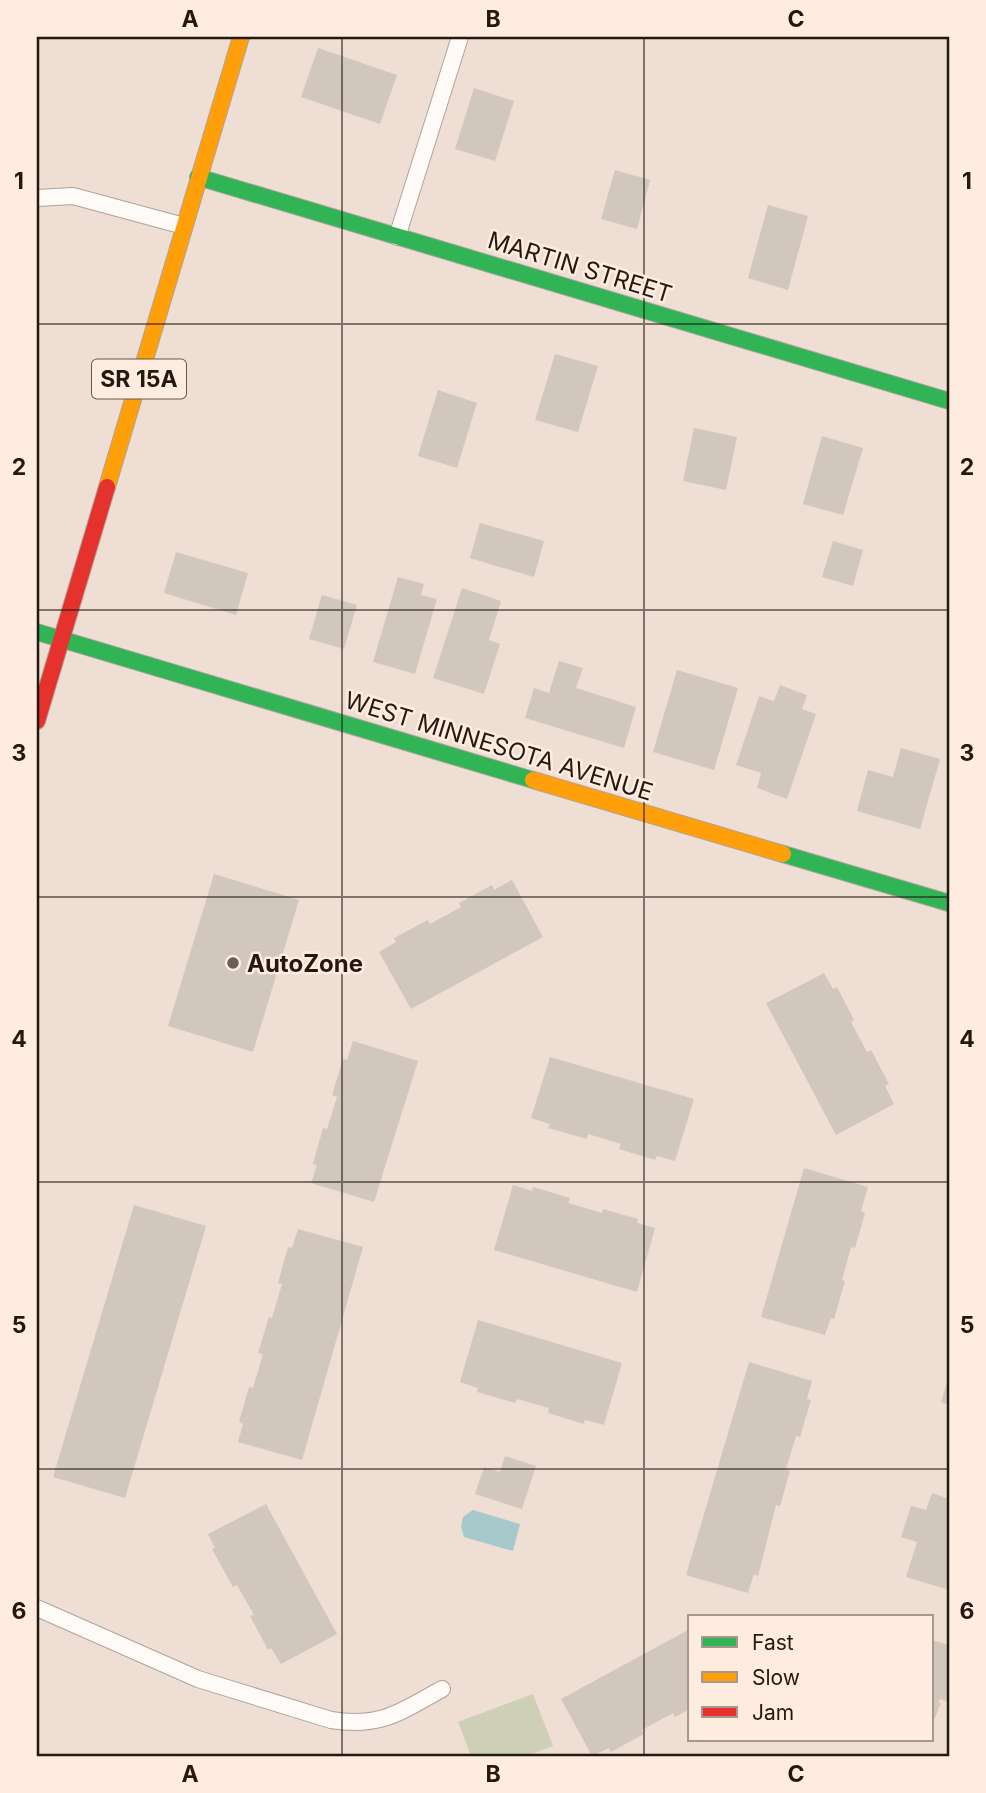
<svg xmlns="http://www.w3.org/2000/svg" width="986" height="1793" font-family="Inter,sans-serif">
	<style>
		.green { fill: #cdd0b6 }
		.water { fill: #a6cacb }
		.building { fill: #d2c7bd }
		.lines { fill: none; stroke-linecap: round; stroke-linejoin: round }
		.lane-casing { stroke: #b0a39b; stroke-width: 18 }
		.fast-casing { stroke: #b0a39b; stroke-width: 18 }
		.slow-casing { stroke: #b0a39b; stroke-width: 18 }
		.jam-casing { stroke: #b0a39b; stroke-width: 18 }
		.lane { stroke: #fdfaf8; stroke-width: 16 }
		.fast { stroke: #30b455; stroke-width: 16 }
		.slow { stroke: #ff9f0a; stroke-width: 16 }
		.jam { stroke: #e5322d; stroke-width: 16 }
		.grid { fill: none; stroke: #231911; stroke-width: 2; stroke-opacity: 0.55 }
		.poi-dot { fill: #6a5e55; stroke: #feece0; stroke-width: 2.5 }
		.labels { text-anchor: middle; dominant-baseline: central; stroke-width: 5; stroke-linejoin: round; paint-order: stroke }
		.shield { fill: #feece0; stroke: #65584f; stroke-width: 2 }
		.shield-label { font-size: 23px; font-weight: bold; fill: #231911 }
		.street-label { font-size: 24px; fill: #231911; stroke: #feece0 }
		.poi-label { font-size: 24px; font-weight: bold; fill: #231911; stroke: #feece0; text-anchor: start }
		.neatline { fill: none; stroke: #231911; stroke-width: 2.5 }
		.grid-label { font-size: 23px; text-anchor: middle; font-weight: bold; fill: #231911 }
	</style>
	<rect width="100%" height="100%" fill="#efded3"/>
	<polygon class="green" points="533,1694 553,1746 526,1756 471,1756 458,1722"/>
	<polygon class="water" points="473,1510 520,1524 513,1551 464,1537 461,1527 463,1517"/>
	<g class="building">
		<polygon points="318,48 397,75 380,124 301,97"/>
		<polygon points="474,88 514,101 495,161 455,149"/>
		<polygon points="615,170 650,180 637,229 601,219"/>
		<polygon points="768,205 808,216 788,290 748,278"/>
		<polygon points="555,354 598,366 578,432 535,420"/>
		<polygon points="438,390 477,403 457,468 418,456"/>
		<polygon points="694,428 737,437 726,490 683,481"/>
		<polygon points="822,436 863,448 843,515 803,504"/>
		<polygon points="480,523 544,541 534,577 470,558"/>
		<polygon points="833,541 863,550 853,586 822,577"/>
		<polygon points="176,552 248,573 236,615 164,593"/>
		<polygon points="398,577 424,584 421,595 437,599 415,674 373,662"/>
		<polygon points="462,588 501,601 489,640 500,644 484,694 433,678"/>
		<polygon points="322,595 357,605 344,649 309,639"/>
		<polygon points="559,661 583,668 576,688 636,707 624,748 525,718 534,688 549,693"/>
		<polygon points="677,670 738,688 714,770 653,752"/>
		<polygon points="780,685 807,695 802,709 816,714 787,799 757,788 761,773 736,765 759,696 774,701"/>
		<polygon points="901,748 940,759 920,829 857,811 868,770 893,777"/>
		<polygon points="214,874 299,900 253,1052 168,1026"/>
		<polygon points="512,880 543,937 411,1009 379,952 396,942 394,938 428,920 430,924 461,907 459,903 492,885 494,890"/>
		<polygon points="824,973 833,989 837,987 854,1020 851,1022 867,1052 871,1050 889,1084 885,1086 894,1104 836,1135 766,1003"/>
		<polygon points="353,1041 418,1061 374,1202 311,1183 317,1165 313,1164 323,1128 327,1129 337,1097 332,1095 343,1059 347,1060"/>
		<polygon points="550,1057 694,1099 675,1161 657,1156 655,1160 619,1149 621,1144 588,1134 587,1139 548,1128 550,1124 531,1118"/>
		<polygon points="804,1168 868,1187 861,1211 865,1213 855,1248 851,1247 842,1280 845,1281 834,1319 831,1318 825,1335 761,1317"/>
		<polygon points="513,1185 532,1191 533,1187 570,1198 568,1203 602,1213 603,1209 638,1219 637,1223 655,1228 637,1292 494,1250"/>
		<polygon points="134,1205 206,1226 125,1498 53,1477"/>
		<polygon points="298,1229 363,1247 302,1460 238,1442 243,1424 239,1422 249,1387 253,1388 263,1354 258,1353 269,1317 272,1318 282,1284 278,1283 288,1247 292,1248"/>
		<polygon points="478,1320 622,1363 604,1425 585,1420 584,1424 548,1413 549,1408 517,1399 515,1403 477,1392 478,1388 460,1382"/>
		<polygon points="749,1362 812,1381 807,1399 811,1400 800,1437 796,1436 786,1469 790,1471 780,1506 776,1505 758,1576 754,1574 748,1593 686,1575"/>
		<polygon points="949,1376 949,1405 941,1402"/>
		<polygon points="505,1456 536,1466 522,1509 475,1494 484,1467 500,1472"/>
		<polygon points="932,1493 949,1499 949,1590 906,1577 917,1542 901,1537 911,1506 926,1510"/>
		<polygon points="266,1504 337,1634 281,1664 271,1648 268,1650 250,1616 254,1615 237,1585 233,1587 212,1549 215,1548 208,1534"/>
		<polygon points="690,1629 690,1709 675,1717 673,1713 642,1730 644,1734 611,1752 609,1748 592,1756 561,1699"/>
		<polygon points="932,1640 949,1645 949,1702 940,1699 938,1703 941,1703 934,1720 932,1719"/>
	</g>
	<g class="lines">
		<defs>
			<g id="lane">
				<polyline points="37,198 73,196 184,226"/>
				<polyline points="397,237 460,37"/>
				<path d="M37,1608L198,1679L331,1720C381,1728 400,1712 442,1689"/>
			</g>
			<g id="fast">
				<polyline points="198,177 949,401"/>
				<polyline points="37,632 533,780"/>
				<polyline points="783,854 949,903"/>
			</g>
			<g id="slow">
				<polyline points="107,487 241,37"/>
				<polyline points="533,780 783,854"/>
			</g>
			<polyline id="jam" points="37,721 107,487"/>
		</defs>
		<use href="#lane" class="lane-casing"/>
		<use href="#fast" class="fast-casing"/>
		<use href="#slow" class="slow-casing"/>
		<use href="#jam" class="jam-casing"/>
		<use href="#lane" class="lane"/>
		<use href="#fast" class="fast"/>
		<use href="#slow" class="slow"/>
		<use href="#jam" class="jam"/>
	</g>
	<path class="grid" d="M342,37V1756M644,37V1756M37,324H949M37,610H949M37,897H949M37,1182H949M37,1469H949"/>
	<circle class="poi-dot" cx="233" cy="963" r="7"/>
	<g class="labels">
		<rect class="shield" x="92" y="359.5" width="94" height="39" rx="5"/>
		<g class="shield-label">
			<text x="139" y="379">SR 15A</text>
		</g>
		<g class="street-label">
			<text transform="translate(580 267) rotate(17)">MARTIN STREET</text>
			<text transform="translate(499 746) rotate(17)">WEST MINNESOTA AVENUE</text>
		</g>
		<g class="poi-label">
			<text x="247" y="963">AutoZone</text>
		</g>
	</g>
	<rect width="986" height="1793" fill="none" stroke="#feece0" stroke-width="77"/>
	<rect x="688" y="1615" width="245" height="126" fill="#feece0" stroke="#a6988d" stroke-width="2"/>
	<rect x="702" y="1637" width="35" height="10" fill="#30b455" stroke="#a6988d" stroke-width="2"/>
	<text x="752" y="1650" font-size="21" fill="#231911">Fast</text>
	<rect x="702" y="1672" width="35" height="10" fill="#ff9f0a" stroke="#a6988d" stroke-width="2"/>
	<text x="752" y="1685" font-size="21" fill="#231911">Slow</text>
	<rect x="702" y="1707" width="35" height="10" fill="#e5322d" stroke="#a6988d" stroke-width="2"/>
	<text x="752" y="1720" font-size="21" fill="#231911">Jam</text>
	<rect x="38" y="38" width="910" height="1717" class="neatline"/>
	<g class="grid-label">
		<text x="190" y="27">A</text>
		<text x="493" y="27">B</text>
		<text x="796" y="27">C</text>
		<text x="19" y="189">1</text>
		<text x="967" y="189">1</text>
		<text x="19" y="475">2</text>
		<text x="967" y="475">2</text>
		<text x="19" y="761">3</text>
		<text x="967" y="761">3</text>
		<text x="19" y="1047">4</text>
		<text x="967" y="1047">4</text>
		<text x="19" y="1333">5</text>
		<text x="967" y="1333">5</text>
		<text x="19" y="1619">6</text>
		<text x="967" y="1619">6</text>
		<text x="190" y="1782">A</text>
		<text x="493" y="1782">B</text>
		<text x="796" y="1782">C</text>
	</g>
</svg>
